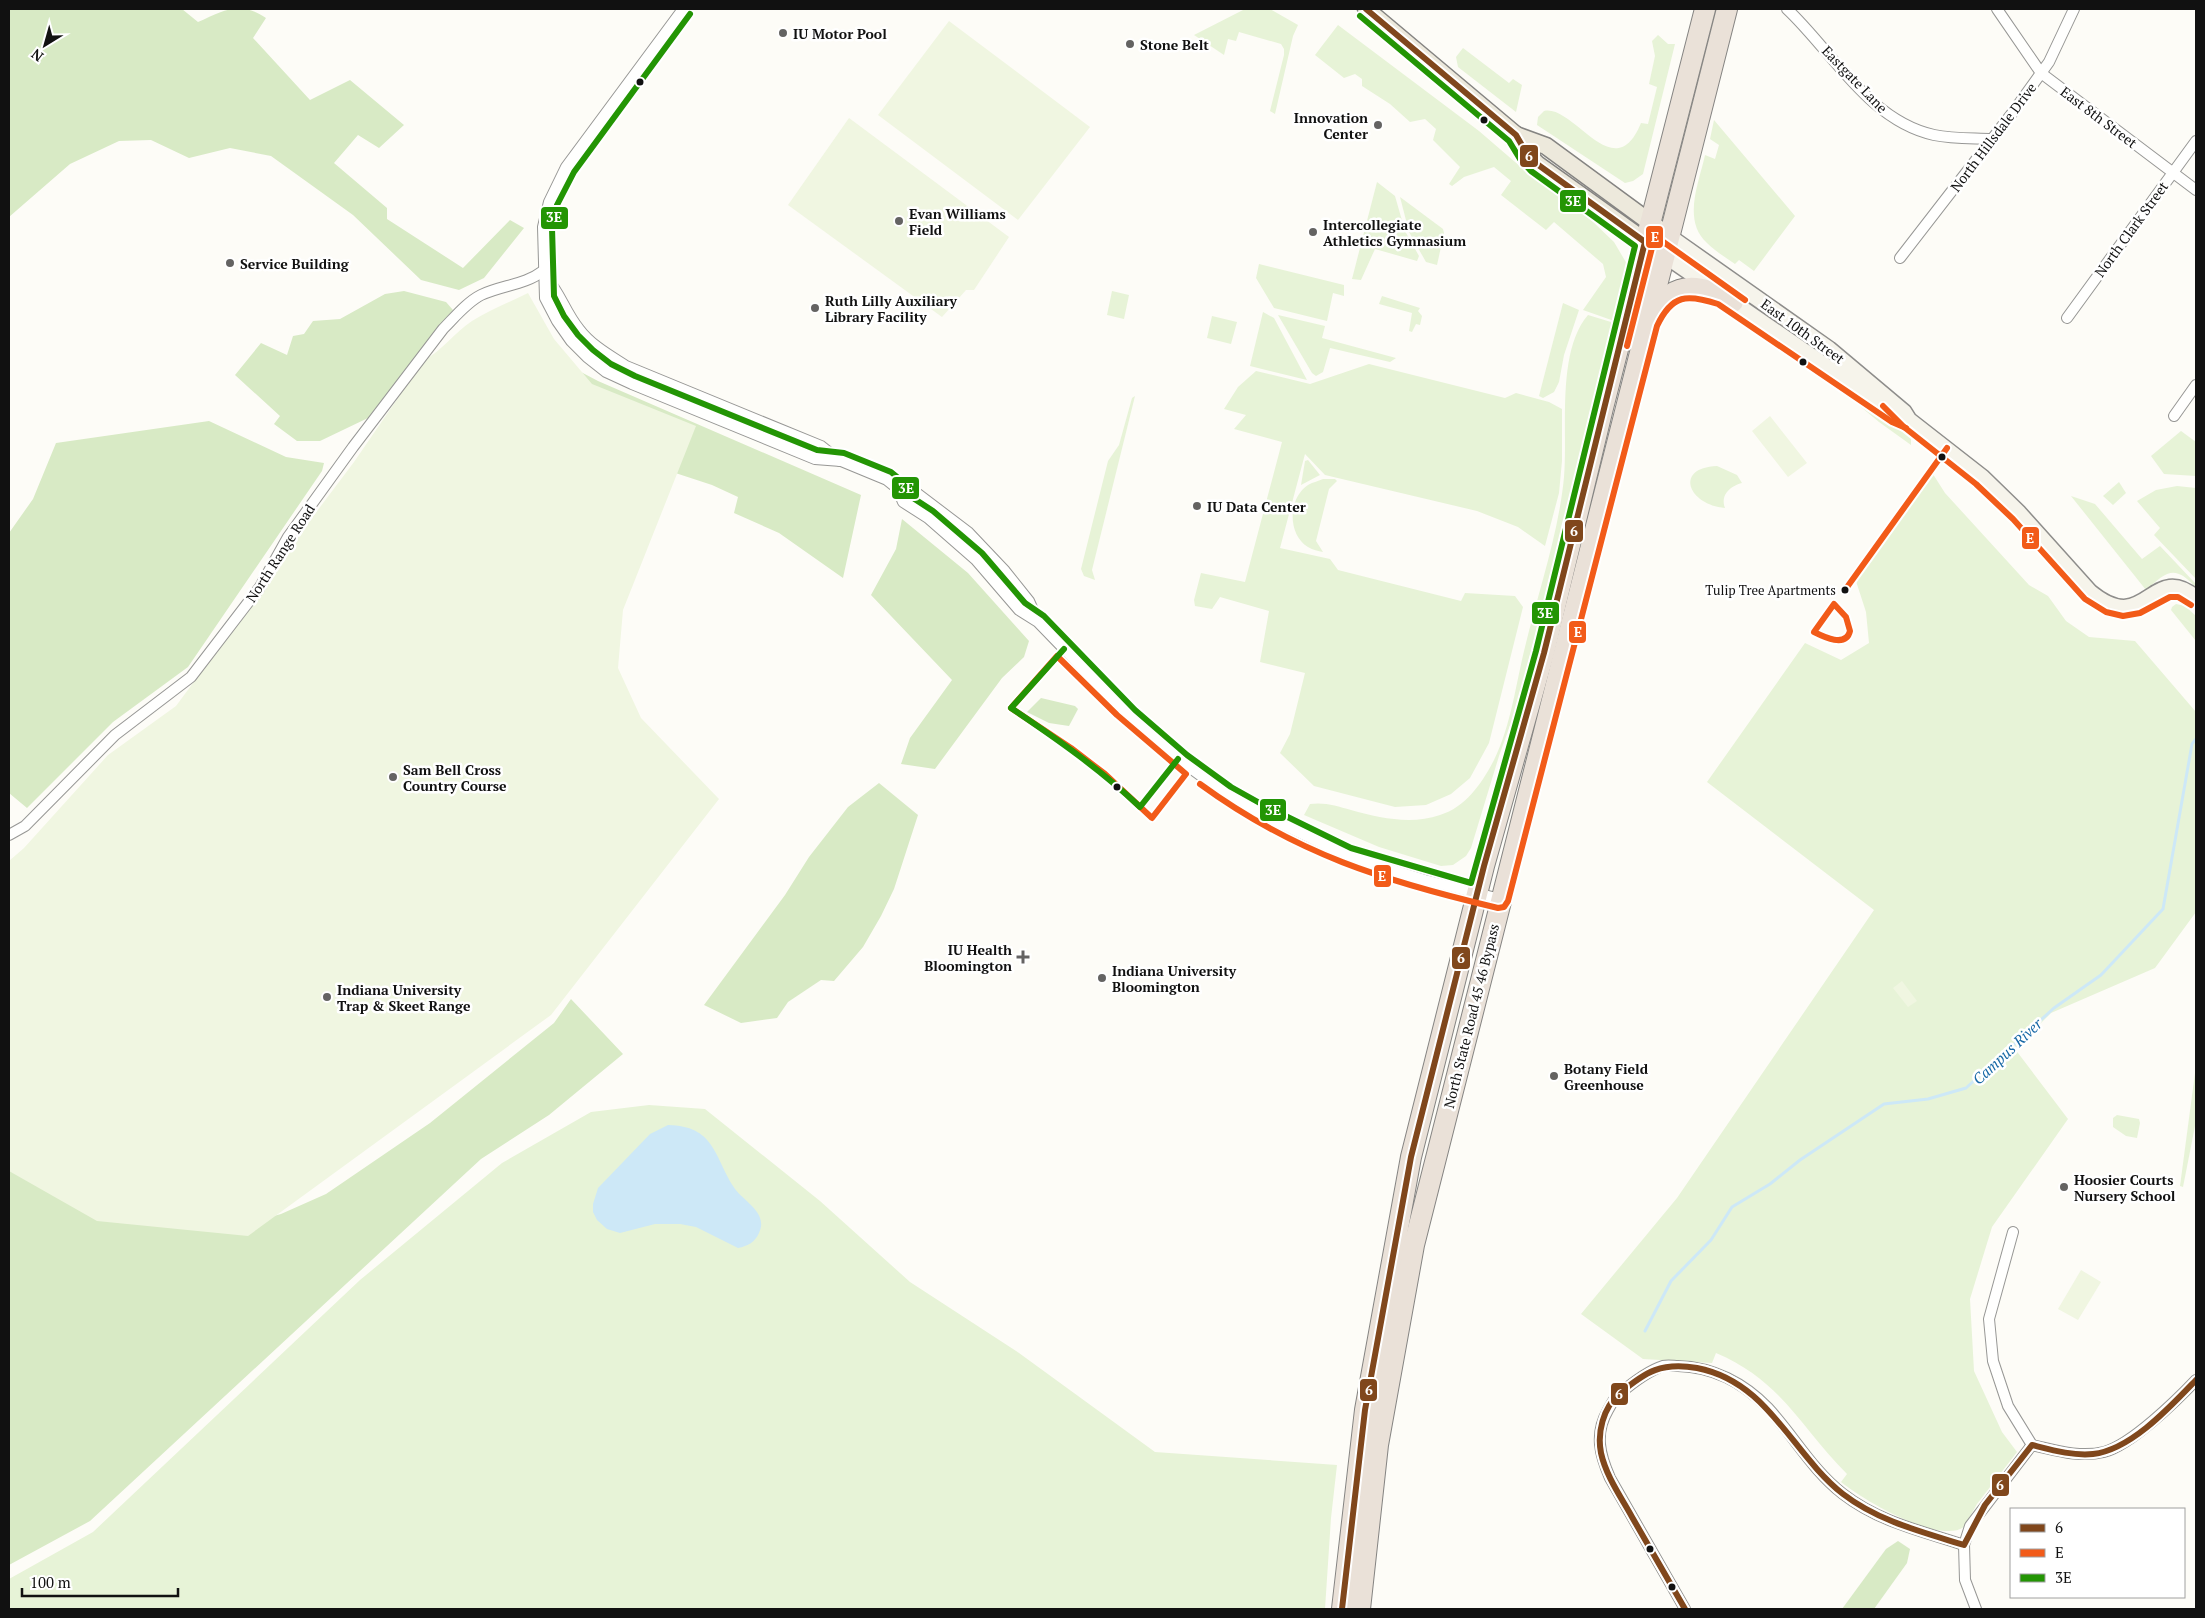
<svg xmlns="http://www.w3.org/2000/svg" width="2205" height="1618" font-family="'PT Serif',serif">
	<style>
		.green { fill: #e7f3d7 }
		.forest { fill: #d8eac5 }
		.pitch { fill: #f0f6e1 }
		.water { fill: #cde8f7 }
		.lines { fill: none; stroke-linecap: round; stroke-linejoin: round }
		.stream { stroke: #cde8f7; stroke-width: 3 }
		.street-casing { stroke: #979795; stroke-width: 12 }
		.secondary-casing { stroke: #8e8d8b; stroke-width: 18 }
		.primary-casing { stroke: #858482; stroke-width: 19 }
		.highway-casing { stroke: #858482; stroke-width: 22 }
		.street { stroke: #fffffe; stroke-width: 10 }
		.secondary { stroke: #f6f4eb; stroke-width: 15 }
		.primary { stroke: #ede9dc; stroke-width: 16 }
		.highway { stroke: #eae1d8; stroke-width: 20 }
		.bus-1-casing { stroke: #fff; stroke-width: 10 }
		.bus-2-casing { stroke: #fff; stroke-width: 10 }
		.bus-3-casing { stroke: #fff; stroke-width: 10 }
		.bus-1 { stroke: #80471c; stroke-width: 6 }
		.bus-2 { stroke: #f25b19; stroke-width: 6 }
		.bus-3 { stroke: #239504; stroke-width: 6 }
		.poi-dot { fill: #646362; stroke: #fff; stroke-width: 2 }
		.bus-dot { fill: #111; stroke: #fff; stroke-width: 2 }
		.labels { text-anchor: middle; dominant-baseline: central; stroke-width: 5; stroke-linejoin: round; paint-order: stroke }
		.bus-label { font-size: 13px; fill: #111; stroke: #fff; text-anchor: end }
		.poi-label { font-size: 14px; font-weight: bold; fill: #111; stroke: #fff; text-anchor: start }
		.street-label { font-size: 14px; fill: #111; stroke: #fff }
		.water-label { font-size: 15px; font-style: italic; fill: #1768a6; stroke: #fff }
		.line-badge { stroke: #fff; stroke-width: 2 }
		.badge-label { font-size: 14px; text-anchor: middle; font-weight: bold; fill: #fff }
	</style>
	<rect width="100%" height="100%" fill="#fdfcf7"/>
	<g class="green">
		<polygon points="1245,9 1270,9 1298,25 1293,36 1275,114 1270,111 1284,55 1284,49 1281,44 1239,32 1236,41 1228,39 1224,55 1194,35"/>
		<polygon points="1338,25 1479,131 1522,168 1591,220 1614,242 1627,264 1617,322 1583,310 1606,277 1603,264 1554,222 1546,230 1501,195 1511,181 1494,167 1464,177 1452,186 1449,184 1460,167 1433,140 1436,129 1425,119 1410,122 1390,104 1362,86 1362,79 1355,74 1344,78 1315,55"/>
		<path d="M1658,35L1668,44H1675L1643,174L1633,181L1625,183L1537,125L1538,117L1544,111C1574,104 1614,189 1641,123L1648,124L1657,87L1649,84L1655,56L1652,41Z"/>
		<polygon points="1463,48 1509,83 1513,79 1522,85 1516,112 1458,67 1456,57"/>
		<path d="M1714,120L1795,216L1754,271L1739,260L1735,264C1725,257 1715,251 1707,243C1682,220 1699,183 1705,155L1715,159L1719,145L1710,139Z"/>
		<polygon points="1377,182 1395,196 1405,231 1419,256 1417,261 1375,249 1361,280 1352,279"/>
		<polygon points="1400,197 1443,229 1444,233 1437,265 1426,262 1409,232"/>
		<polygon points="1259,264 1344,285 1344,296 1333,293 1327,321 1274,308 1256,278"/>
		<polygon points="1112,291 1129,295 1124,319 1107,315"/>
		<polygon points="1382,296 1420,308 1418,311 1422,316 1420,325 1416,324 1412,332 1409,331 1412,313 1379,304"/>
		<polygon points="1563,303 1579,310 1564,355 1559,382 1554,392 1543,398 1539,396"/>
		<polygon points="1723,309 1811,361 1916,433 1911,437 1911,445 1879,422 1826,378 1810,370"/>
		<polygon points="1263,312 1274,318 1307,380 1250,366"/>
		<polygon points="1278,315 1325,326 1322,338 1396,358 1390,362 1330,348 1323,372 1316,376 1312,373"/>
		<path d="M1588,315L1611,322L1612,327L1518,703L1499,756L1471,848L1466,856L1453,865L1441,866L1379,847L1304,815L1310,804C1325,802 1337,806 1351,810C1380,818 1411,825 1440,815C1466,807 1482,783 1494,760C1511,726 1516,683 1525,647C1538,593 1559,532 1564,477C1568,431 1556,352 1588,315Z"/>
		<polygon points="1212,316 1237,322 1231,344 1207,338"/>
		<polygon points="1369,364 1505,398 1516,393 1549,402 1562,409 1562,461 1559,493 1545,546 1518,527 1477,511 1325,475 1305,454 1280,548 1330,559 1338,570 1461,601 1465,593 1515,596 1523,607 1489,743 1470,778 1451,794 1426,805 1395,807 1314,786 1280,753 1290,734 1305,673 1260,662 1269,611 1220,597 1212,609 1195,606 1194,600 1201,573 1245,582 1282,442 1234,429 1246,415 1224,409 1238,387 1256,371 1310,384"/>
		<polygon points="1135,396 1092,570 1095,580 1084,576 1081,569 1108,461 1119,445 1132,398"/>
		<polygon points="2181,431 2196,442 2196,476 2164,474 2151,456"/>
		<polygon points="1308,460 1320,475 1301,485 1305,461"/>
		<path d="M1717,466L1737,475L1742,483C1731,486 1720,494 1725,508C1689,505 1673,468 1717,466Z"/>
		<path d="M1931,471L1945,493L2029,585L2048,596L2066,621L2089,637L2135,641L2196,712V912L2155,968L2051,1013L2015,1049L2068,1119L1992,1227L1970,1299L1974,1371L2002,1432L2017,1452L1977,1504L1964,1527C1938,1545 1862,1499 1841,1482L1847,1474C1800,1427 1782,1381 1716,1353L1712,1363L1643,1359L1581,1314L1677,1198L1874,910L1707,782L1805,643L1841,660L1869,643L1866,612L1854,575Z"/>
		<path d="M1323,479H1335L1337,481L1329,489L1316,541L1323,552C1318,551 1313,550 1308,547C1287,534 1288,498 1308,485C1313,482 1319,481 1323,479Z"/>
		<polygon points="2119,482 2126,493 2113,505 2103,496"/>
		<polygon points="2177,486 2196,488 2196,579 2154,535 2160,528 2137,501 2156,490"/>
		<path d="M2071,496L2095,504L2142,559L2160,546L2195,583L2196,588C2175,564 2167,571 2146,590Z"/>
		<polygon points="2176,604 2185,606 2196,616 2196,641 2171,610 2172,607"/>
		<polygon points="2195,1073 2196,1121 2183,1187 2180,1186"/>
		<polygon points="649,1105 705,1109 820,1201 910,1282 1019,1353 1155,1452 1337,1465 1331,1518 1325,1609 9,1609 9,1579 93,1532 360,1280 502,1163 591,1112"/>
		<polygon points="2117,1115 2139,1119 2140,1123 2137,1138 2126,1136 2113,1127 2113,1118"/>
	</g>
	<g class="forest">
		<path d="M9,9H182L198,22C225,10 239,0 266,18L253,38L310,100L350,80L404,125L379,148L358,135L334,163L387,208V219L463,268L510,220L524,228L484,278L459,290L421,280L353,215L271,156L230,148L189,158L151,140L119,141L70,164L9,217Z"/>
		<polygon points="404,291 446,302 453,310 368,418 320,441 297,441 274,424 280,416 235,375 261,343 287,355 293,336 304,334 313,321 340,319 385,294"/>
		<polygon points="560,361 598,381 861,495 843,578 779,533 734,513 738,497 712,485 648,464"/>
		<polygon points="209,421 286,457 324,463 322,471 188,667 113,722 27,808 9,793 9,533 33,499 56,443"/>
		<polygon points="902,519 968,573 1029,641 1024,657 1002,678 935,769 901,764 910,738 952,680 871,595 896,549"/>
		<polygon points="1041,698 1075,706 1078,709 1069,726 1049,723 1027,712"/>
		<polygon points="879,783 918,815 894,889 881,916 863,947 834,981 821,980 788,1002 777,1018 741,1023 704,1005 785,895 809,857 848,807"/>
		<polygon points="571,999 623,1054 549,1115 481,1159 90,1521 9,1565 9,1159 252,1222 281,1214 326,1194 430,1123 554,1023"/>
		<polygon points="1898,1541 1910,1549 1907,1563 1874,1609 1842,1609 1886,1549"/>
	</g>
	<g class="pitch">
		<polygon points="949,21 1090,127 1018,220 878,115"/>
		<polygon points="849,118 1009,237 974,290 966,290 942,317 788,205"/>
		<path d="M528,293L554,339L592,384L696,426L623,610L618,668L641,718L719,799L551,1015L248,1236L97,1221L9,1171V861L24,848L108,755L176,706L272,576L296,539L354,462L424,360C442,351 455,332 472,321C489,310 510,302 528,293Z"/>
		<polygon points="1770,416 1807,463 1788,477 1752,431"/>
		<polygon points="1902,981 1917,1001 1908,1007 1893,988"/>
		<polygon points="2081,1270 2101,1282 2078,1320 2058,1309"/>
	</g>
	<path class="water" d="M668,1125C714,1126 714,1155 733,1186C742,1201 769,1212 759,1233C755,1242 748,1246 738,1248L696,1227L680,1224H655L620,1233L607,1229L597,1220L593,1212V1204L598,1188L650,1134Z"/>
	<g class="lines">
		<polyline class="stream" points="1645,1331 1671,1281 1711,1240 1732,1207 1770,1184 1800,1160 1884,1104 1928,1099 1966,1088 2054,1008 2101,975 2163,909 2192,744 2196,739"/>
		<defs>
			<g id="street">
				<polyline points="683,9 566,167 549,202 543,227 545,298 557,321 571,341 587,357 606,372 632,384 815,459 841,461 887,480 897,488 903,502 928,518 976,560 1019,610 1038,622 1129,716 1182,762 1226,794 1261,814 1348,856 1425,880 1500,899"/>
				<path d="M1787,9C1832,51 1869,121 1934,135C1953,139 1973,138 1992,139"/>
				<polyline points="1997,9 2041,73 2196,190"/>
				<polyline points="1900,258 2013,112 2049,62 2074,9"/>
				<path d="M545,276C560,292 565,312 579,329C591,345 609,355 626,366L821,446L840,461"/>
				<polyline points="2067,318 2196,141"/>
				<polyline points="2174,416 2196,385"/>
				<polyline points="897,488 910,488 968,532 1005,571 1029,601 1038,621"/>
				<path d="M9,835L25,826L115,735L191,677L260,587L288,537L353,447L443,329C454,318 467,302 481,295C502,285 525,285 543,271"/>
				<polyline points="2013,1232 1989,1319 1993,1361 2008,1406 2032,1445"/>
				<path d="M1685,1609L1610,1478C1600,1455 1594,1434 1608,1410C1611,1405 1614,1398 1618,1395C1631,1384 1647,1371 1663,1366C1668,1365 1674,1366 1678,1366C1713,1367 1744,1383 1768,1408C1794,1436 1812,1470 1843,1494C1879,1522 1922,1531 1964,1545"/>
				<path d="M1976,1609L1965,1580L1964,1545L1970,1526L2032,1445C2055,1450 2079,1458 2104,1452C2131,1445 2177,1400 2196,1380"/>
			</g>
			<g id="secondary">
				<path d="M1670,237L1829,349L1904,412L1909,420L1982,477L2019,513L2090,592C2147,639 2151,560 2196,598"/>
				<polyline points="1666,256 1888,409"/>
			</g>
			<g id="primary">
				<polyline points="1366,9 1516,135 1527,154 1537,164 1666,256"/>
				<polyline points="1516,135 1546,146 1670,237"/>
			</g>
			<g id="highway">
				<path d="M1654,312C1675,279 1702,284 1733,302"/>
				<polyline points="1342,1609 1365,1410 1411,1157 1484,866 1544,653 1603,408 1705,9"/>
				<polyline points="1360,1609 1378,1445 1414,1245 1727,9"/>
			</g>
		</defs>
		<use href="#street" class="street-casing"/>
		<use href="#secondary" class="secondary-casing"/>
		<use href="#primary" class="primary-casing"/>
		<use href="#highway" class="highway-casing"/>
		<use href="#street" class="street"/>
		<use href="#secondary" class="secondary"/>
		<use href="#primary" class="primary"/>
		<use href="#highway" class="highway"/>
		<defs>
			<g id="bus-1">
				<polyline points="1342,1609 1365,1410 1411,1157 1484,866 1544,653 1645,242 1537,164 1527,154 1516,135 1366,9"/>
				<path d="M1685,1609C1667,1578 1650,1548 1632,1517C1621,1497 1606,1476 1601,1453C1597,1433 1603,1408 1619,1394C1646,1371 1662,1362 1697,1368C1769,1382 1791,1453 1843,1494C1878,1521 1922,1532 1964,1545L1985,1505L2032,1445C2052,1450 2073,1456 2093,1454C2131,1450 2171,1406 2196,1380"/>
			</g>
			<g id="bus-2">
				<polyline points="1627,346 1655,236 1745,300"/>
				<polyline points="1883,406 1904,427 1976,484 2013,519 2085,599 2106,612 2123,616 2140,613 2170,597 2178,597 2191,605"/>
				<polyline points="1845,590 1947,448"/>
				<path d="M1834,604L1846,617L1850,631C1846,648 1824,637 1814,632Z"/>
				<polygon points="1057,656 1117,715 1186,774 1152,818 1105,774 1071,748 1011,708"/>
				<path d="M1200,784C1296,854 1384,881 1498,908L1504,907L1508,901L1657,326C1672,294 1687,294 1718,304L1892,422L1906,428"/>
			</g>
			<g id="bus-3">
				<polyline points="690,14 574,172 557,205 552,228 554,296 564,316 578,335 593,350 611,364 635,376 817,450 844,453 891,472 902,481 910,496 933,511 982,553 1025,603 1044,616 1135,710 1187,755 1231,787 1265,806 1351,848 1471,883 1536,651 1635,246 1531,171 1520,159 1509,141 1360,16"/>
				<path d="M1064,649L1011,708C1057,739 1100,769 1140,807L1178,759"/>
			</g>
		</defs>
		<use href="#bus-1" class="bus-1-casing"/>
		<use href="#bus-2" class="bus-2-casing"/>
		<use href="#bus-3" class="bus-3-casing"/>
		<use href="#bus-1" class="bus-1"/>
		<use href="#bus-2" class="bus-2"/>
		<use href="#bus-3" class="bus-3"/>
	</g>
	<g class="poi-dot">
		<circle cx="783" cy="33" r="5"/>
		<circle cx="1130" cy="44" r="5"/>
		<circle cx="1378" cy="125" r="5"/>
		<circle cx="899" cy="221" r="5"/>
		<circle cx="1313" cy="232" r="5"/>
		<circle cx="230" cy="263" r="5"/>
		<circle cx="815" cy="308" r="5"/>
		<circle cx="1197" cy="506" r="5"/>
		<circle cx="393" cy="777" r="5"/>
		<path d="M1020.5 949.5h5v5h5v5h-5v5h-5v-5h-5v-5h5z"/>
		<circle cx="1102" cy="978" r="5"/>
		<circle cx="327" cy="997" r="5"/>
		<circle cx="1554" cy="1076" r="5"/>
		<circle cx="2064" cy="1187" r="5"/>
	</g>
	<g class="bus-dot">
		<circle cx="640" cy="82" r="4.5"/>
		<circle cx="1484" cy="120" r="4.5"/>
		<circle cx="1803" cy="362" r="4.5"/>
		<circle cx="1942" cy="457" r="4.5"/>
		<circle cx="1845" cy="590" r="4.5"/>
		<circle cx="1117" cy="787" r="4.5"/>
		<circle cx="1650" cy="1549" r="4.5"/>
		<circle cx="1672" cy="1587" r="4.5"/>
	</g>
	<g class="labels">
		<g class="bus-label">
			<text x="1836" y="590">Tulip Tree Apartments</text>
		</g>
		<g class="poi-label">
			<text x="793" y="33">IU Motor Pool</text>
			<text x="1140" y="44">Stone Belt</text>
			<text x="1368" y="117" text-anchor="end">Innovation<tspan x="1368" dy="16">Center</tspan></text>
			<text x="909" y="213">Evan Williams<tspan x="909" dy="16">Field</tspan></text>
			<text x="1323" y="224">Intercollegiate<tspan x="1323" dy="16">Athletics Gymnasium</tspan></text>
			<text x="240" y="263">Service Building</text>
			<text x="825" y="300">Ruth Lilly Auxiliary<tspan x="825" dy="16">Library Facility</tspan></text>
			<text x="1207" y="506">IU Data Center</text>
			<text x="403" y="769">Sam Bell Cross<tspan x="403" dy="16">Country Course</tspan></text>
			<text x="1012" y="949" text-anchor="end">IU Health<tspan x="1012" dy="16">Bloomington</tspan></text>
			<text x="1112" y="970">Indiana University<tspan x="1112" dy="16">Bloomington</tspan></text>
			<text x="337" y="989">Indiana University<tspan x="337" dy="16">Trap &amp; Skeet Range</tspan></text>
			<text x="1564" y="1068">Botany Field<tspan x="1564" dy="16">Greenhouse</tspan></text>
			<text x="2074" y="1179">Hoosier Courts<tspan x="2074" dy="16">Nursery School</tspan></text>
		</g>
		<g class="street-label">
			<text transform="translate(1855 79) rotate(46)">Eastgate Lane</text>
			<text transform="translate(2099 117) rotate(37)">East 8th Street</text>
			<text transform="translate(1993 137) rotate(-53)">North Hillsdale Drive</text>
			<text transform="translate(2131 229) rotate(-54)">North Clark Street</text>
			<text transform="translate(1803 331) rotate(36)">East 10th Street</text>
			<text transform="translate(280 553) rotate(-57)">North Range Road</text>
			<text transform="translate(1471 1016) rotate(-76)">North State Road 45 46 Bypass</text>
		</g>
		<g class="water-label">
			<text transform="translate(2007 1051) rotate(-43)">Campus River</text>
		</g>
	</g>
	<g class="line-badge">
		<rect x="1519" y="144" width="20" height="24" rx="5" fill="#80471c"/>
		<rect x="1559" y="189" width="28" height="24" rx="5" fill="#239504"/>
		<rect x="540" y="206" width="29" height="24" rx="5" fill="#239504"/>
		<rect x="1645" y="225" width="19" height="24" rx="5" fill="#f25b19"/>
		<rect x="891" y="476" width="29" height="24" rx="5" fill="#239504"/>
		<rect x="1564" y="519" width="20" height="24" rx="5" fill="#80471c"/>
		<rect x="2021" y="526" width="19" height="24" rx="5" fill="#f25b19"/>
		<rect x="1531" y="601" width="29" height="24" rx="5" fill="#239504"/>
		<rect x="1568" y="620" width="19" height="24" rx="5" fill="#f25b19"/>
		<rect x="1259" y="798" width="28" height="24" rx="5" fill="#239504"/>
		<rect x="1373" y="864" width="19" height="24" rx="5" fill="#f25b19"/>
		<rect x="1451" y="946" width="20" height="24" rx="5" fill="#80471c"/>
		<rect x="1359" y="1378" width="19" height="24" rx="5" fill="#80471c"/>
		<rect x="1610" y="1382" width="19" height="24" rx="5" fill="#80471c"/>
		<rect x="1991" y="1473" width="19" height="24" rx="5" fill="#80471c"/>
	</g>
	<g class="badge-label">
		<text x="1529" y="161">6</text>
		<text x="1573" y="206">3E</text>
		<text x="554" y="222">3E</text>
		<text x="1655" y="242">E</text>
		<text x="906" y="493">3E</text>
		<text x="1574" y="536">6</text>
		<text x="2030" y="543">E</text>
		<text x="1545" y="618">3E</text>
		<text x="1578" y="637">E</text>
		<text x="1273" y="815">3E</text>
		<text x="1382" y="881">E</text>
		<text x="1461" y="963">6</text>
		<text x="1369" y="1395">6</text>
		<text x="1619" y="1399">6</text>
		<text x="2000" y="1490">6</text>
	</g>
	<rect width="2205" height="1618" fill="none" stroke="#111111" stroke-width="20"/>
	<rect x="2010" y="1508" width="175" height="90" fill="#ffffff" stroke="#a0a0a0"/>
	<rect x="2020" y="1524" width="25" height="8" fill="#80471c" stroke="#a0a0a0"/>
	<text x="2055" y="1533" font-size="15" fill="#111111">6</text>
	<rect x="2020" y="1549" width="25" height="8" fill="#f25b19" stroke="#a0a0a0"/>
	<text x="2055" y="1558" font-size="15" fill="#111111">E</text>
	<rect x="2020" y="1574" width="25" height="8" fill="#239504" stroke="#a0a0a0"/>
	<text x="2055" y="1583" font-size="15" fill="#111111">3E</text>
	<g transform="translate(45 45) rotate(217)" stroke="#ffffff" stroke-width="4" paint-order="stroke">
	<path d="M0-4L9 19L0 12L-9 19Z" fill="#111111"/>
	<text y="-8" font-size="14" font-weight="bold" text-anchor="middle" fill="#111111">N</text>
	</g>
	<path d="M22 1588v8h156v-8" fill="none" stroke="#111111" stroke-width="2.5"/>
	<text x="30" y="1588" font-size="15" fill="#111111" stroke="#ffffff" stroke-width="4" paint-order="stroke">100 m</text>
</svg>
